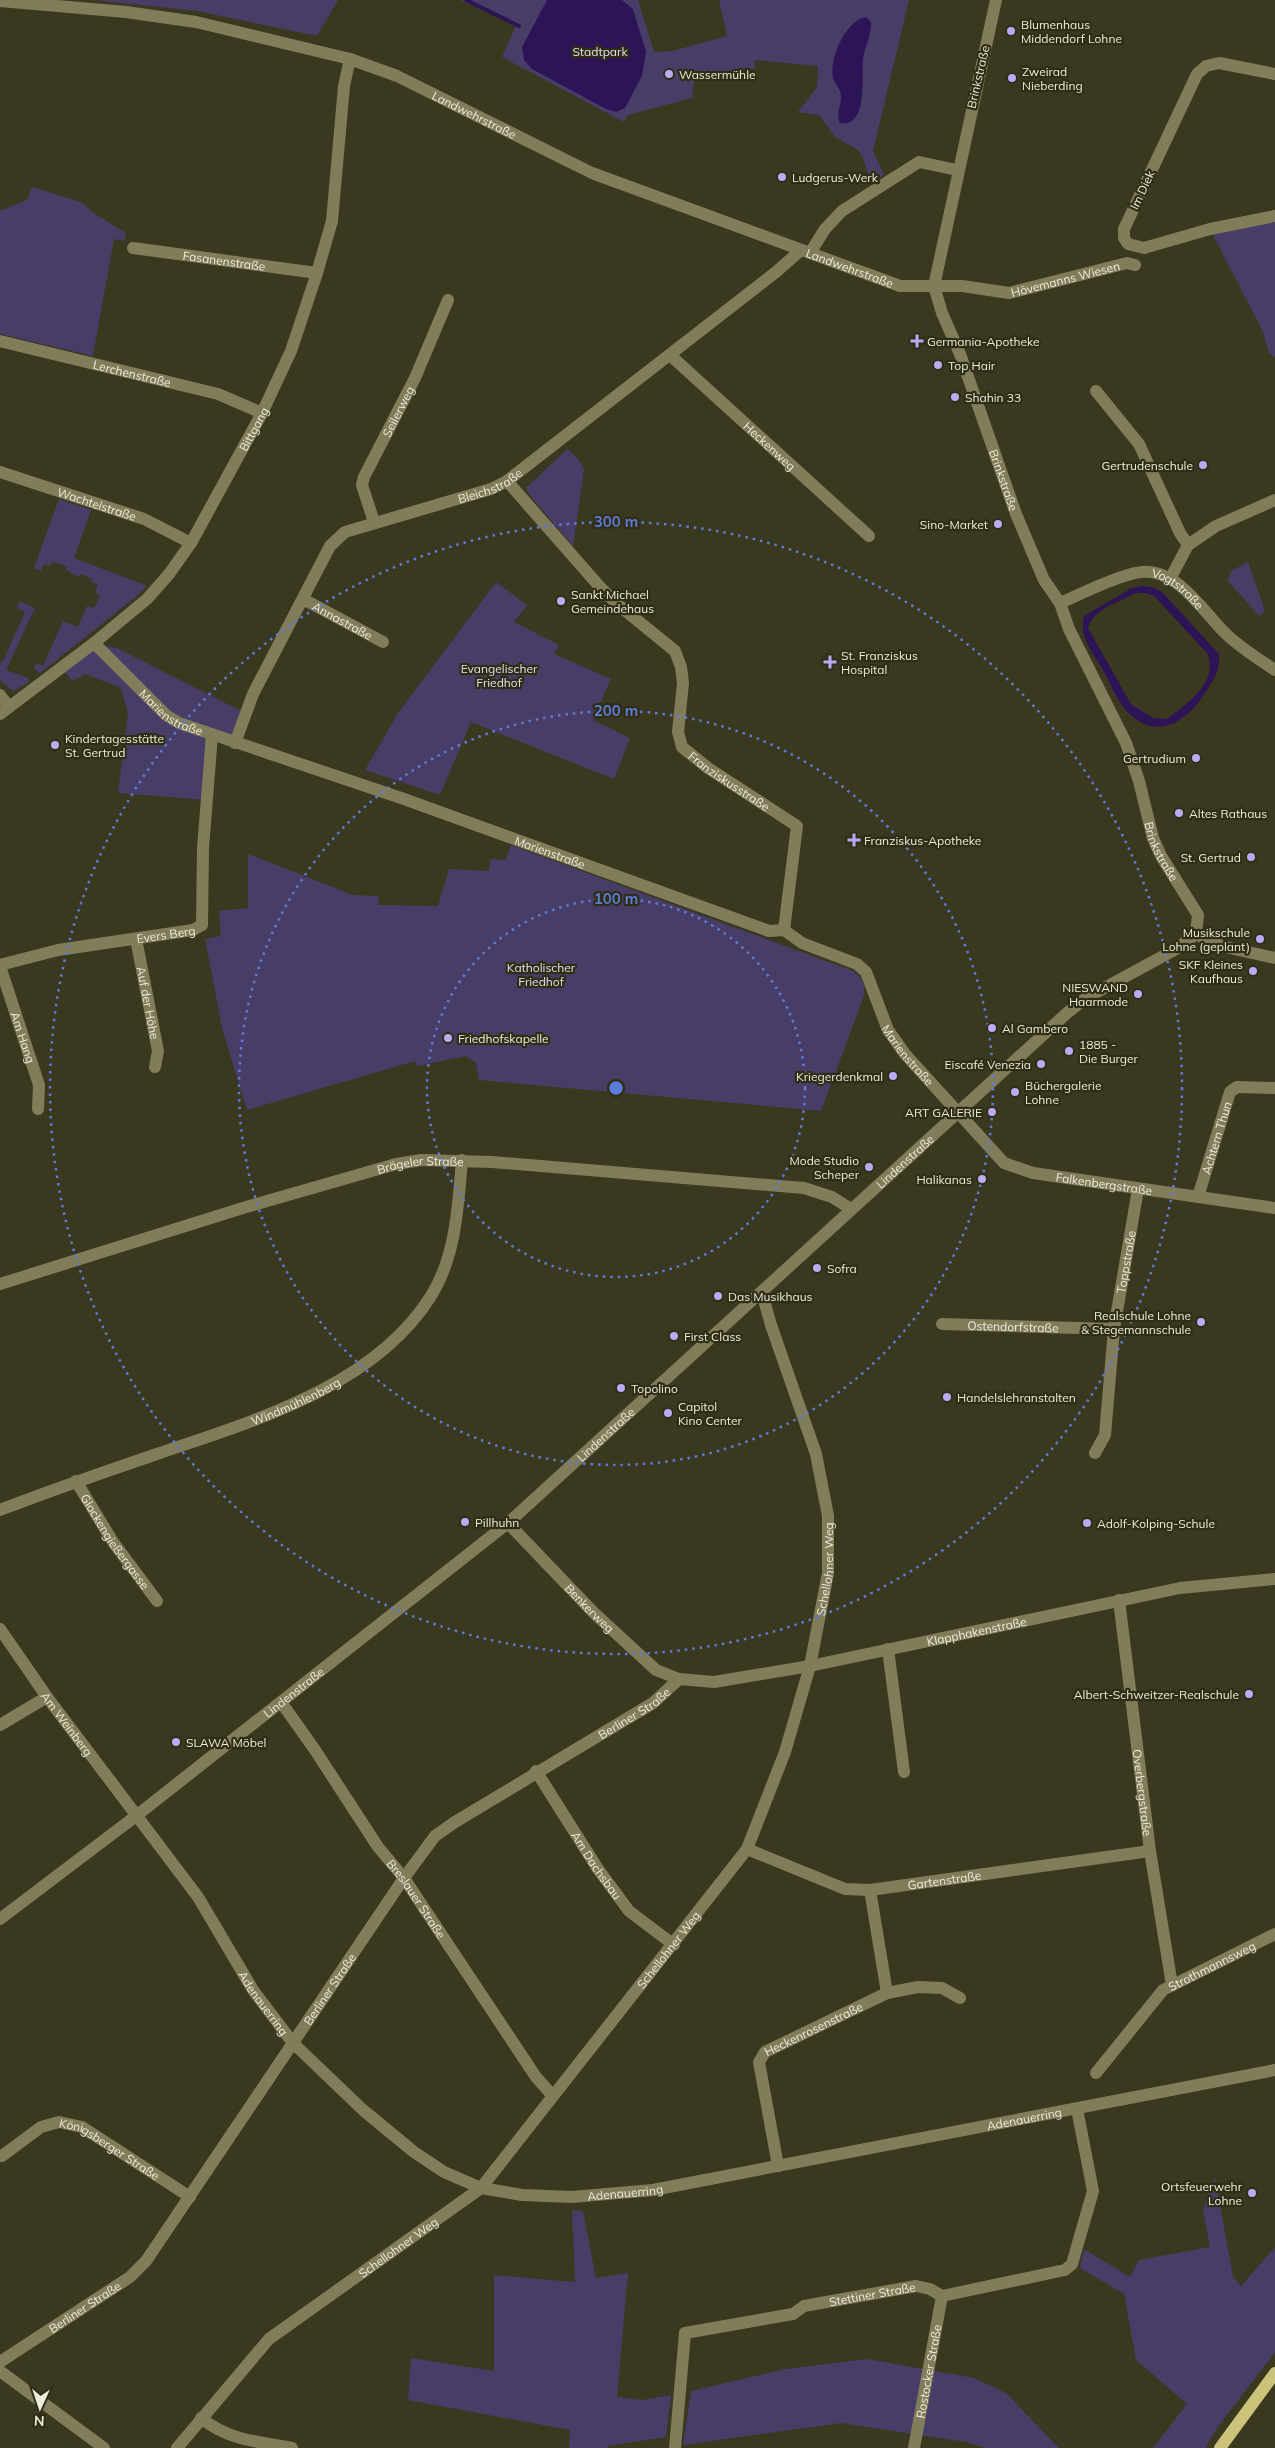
<svg xmlns="http://www.w3.org/2000/svg" width="1275" height="2448" font-family="Mulish,sans-serif">
	<style>
		.green { fill: #483d67 }
		.water { fill: #2d1457; fill-rule: evenodd }
		.lines { fill: none; stroke-linecap: round; stroke-linejoin: round }
		.stream { stroke: #2d1457; stroke-width: 4 }
		.minor { stroke: #817d5a; stroke-width: 12 }
		.major { stroke: #cbc379; stroke-width: 12 }
		.ring { fill: none; stroke: #5b7dd9; stroke-width: 2.5; stroke-dasharray: 2.5 5 }
		.poi-dot { fill: #bbaaf6; stroke: #302d15; stroke-width: 2 }
		.labels { text-anchor: middle; dominant-baseline: central; stroke-width: 4.5; stroke-linejoin: round; paint-order: stroke }
		.poi-label { font-size: 12px; fill: #ecebdc; stroke: #302d15; text-anchor: start }
		.park-label { font-size: 12px; fill: #e0dcf1; stroke: #302d15 }
		.street-label { font-size: 12px; fill: #ecebdc; stroke: #302d15 }
		.centre { fill: #5b7dd9; stroke: #302d15; stroke-width: 2.5 }
		.ring-label { font-size: 15px; text-anchor: middle; font-weight: bold; fill: #5b7dd9; stroke: #302d15; stroke-width: 4.5; stroke-linejoin: round; paint-order: stroke }
	</style>
	<rect width="100%" height="100%" fill="#3a381f"/>
	<g class="green">
		<polygon points="95,0 338,0 317,36 197,11"/>
		<polygon points="460,0 638,0 654,52 672,51 727,36 719,0 909,0 873,151 884,175 871,184 863,158 858,150 835,137 819,115 798,112 817,87 818,66 755,60 754,69 742,68 741,75 695,71 692,98 628,115 624,122 502,57 516,25"/>
		<polygon points="32,187 81,202 95,214 126,233 124,241 114,239 93,356 0,334 0,211 27,200"/>
		<polygon points="1275,222 1275,357 1269,354 1263,332 1212,233"/>
		<polygon points="567,449 579,460 584,470 573,546 527,492 527,487"/>
		<polygon points="59,499 91,510 74,558 147,586 137,596 40,673 34,668 36,663 43,666 63,621 78,627 87,606 94,608 100,595 95,593 98,585 91,582 92,579 81,574 79,577 66,570 67,567 52,561 50,566 44,564 41,571 34,568"/>
		<polygon points="1248,562 1265,611 1259,616 1228,581 1231,571"/>
		<polygon points="496,582 527,605 514,622 559,645 554,654 611,679 593,720 630,738 614,779 471,722 440,795 365,770 398,713"/>
		<polygon points="19,601 35,608 6,670 28,678 29,682 13,691 0,680 0,662 2,663 25,612 17,608"/>
		<polygon points="94,643 117,648 241,711 235,743 212,736 207,800 118,793 128,713 121,688 85,674 72,681 62,668"/>
		<path d="M511,845L853,971C862,978 865,984 864,996L821,1111L479,1080L476,1063L466,1056L417,1066L415,1061L247,1110L223,1032L205,939L221,936L219,911L248,908V854L353,895L379,896L378,905L438,906L449,869L489,871L491,859L506,860Z"/>
		<polygon points="1215,2177 1233,2277 1241,2286 1275,2247 1275,2352 1220,2424 1205,2448 1153,2448 1187,2404 1136,2360 1124,2294 1080,2268 1084,2249 1130,2277 1139,2260 1210,2247 1203,2210"/>
		<polygon points="572,2210 583,2211 596,2278 628,2273 617,2397 642,2400 671,2395 666,2437 608,2446 608,2448 569,2448 570,2430 408,2400 411,2358 494,2371 494,2275 575,2282"/>
		<polygon points="867,2359 974,2378 1006,2393 1059,2448 986,2448 966,2442 841,2423 683,2445 691,2391 785,2369"/>
	</g>
	<g class="water">
		<polygon points="547,0 622,0 633,9 646,52 642,76 625,108 616,112 606,109 532,69 524,60 522,47"/>
		<path d="M866,17L871,22C872,34 865,46 863,59C861,76 869,128 840,123C835,113 842,106 841,96C841,89 835,84 833,78C829,58 846,20 866,17Z"/>
		<path d="M1143,586L1155,588L1162,592L1219,654C1221,671 1212,682 1203,696C1187,720 1160,739 1133,717C1119,706 1112,687 1104,672C1094,654 1078,636 1084,616L1132,588ZM1136,593H1146L1154,596L1207,653C1220,681 1187,704 1167,719L1153,718L1131,704L1088,628C1093,609 1119,602 1136,593Z"/>
	</g>
	<g class="lines">
		<polyline class="stream" points="466,0 519,26"/>
		<g class="minor">
			<path id="s1" d="M996,0L934,286L942,313L960,354L1016,514L1044,580L1060,603L1069,629L1126,743L1139,781L1153,838L1161,856L1198,915L1196,934"/>
			<path id="s2" d="M0,1L126,12L196,22L350,59L397,76L592,173L900,286H962L1009,293L1127,263L1135,265"/>
			<polyline points="1275,74 1219,63 1206,66 1197,74 1124,229 1124,238 1128,244 1144,248 1210,229 1275,216"/>
			<path id="s3" d="M133,248L317,273"/>
			<polyline points="810,253 825,229 842,211 919,162 957,170"/>
			<path id="s4" d="M0,341L218,394L262,413"/>
			<path id="s5" d="M670,355L869,536"/>
			<polyline points="1096,391 1139,444 1180,533 1188,545"/>
			<path id="s6" d="M0,472L144,519L191,543"/>
			<path id="s7" d="M507,481L600,587L616,603L675,651L681,667L683,683L678,732L682,747L708,768L797,826L784,930"/>
			<path id="s8" d="M374,522L362,485L364,477L415,378L448,300"/>
			<polyline points="1170,579 1188,545 1216,526 1275,500"/>
			<path id="s9" d="M303,599L383,642"/>
			<path id="s10" d="M1060,603C1084,593 1109,579 1135,573C1175,563 1202,611 1226,634C1241,648 1258,659 1275,670"/>
			<path id="s11" d="M94,643L166,715L179,723L404,799L769,931L784,930L802,943L857,964L866,972L888,1030L905,1054L1004,1163L1033,1173L1275,1208"/>
			<polyline points="0,695 9,707"/>
			<path id="s12" d="M0,714L94,643L147,599L169,574L191,543L262,413L291,351L317,273L332,221L344,86L350,59"/>
			<path id="s13" d="M235,743L253,694L330,546L345,532L491,489L507,481L776,272L801,250"/>
			<polyline points="1196,934 1221,946 1275,958"/>
			<path id="s14" d="M136,939L158,1051L155,1067"/>
			<path id="s15" d="M0,965L58,950L193,930L202,925L203,848L212,735"/>
			<path id="s16" d="M0,966L39,1085L38,1109"/>
			<path id="s17" d="M1198,1197L1230,1092L1237,1087L1275,1088"/>
			<path id="s18" d="M0,1284L246,1207L396,1164L421,1160L492,1162L804,1188L832,1197L851,1209"/>
			<path id="s19" d="M942,1324L1114,1329"/>
			<path id="s20" d="M1095,1453L1105,1435L1114,1329L1138,1189"/>
			<path id="s21" d="M76,1481L113,1542L157,1601"/>
			<path id="s22" d="M0,1510C52,1490 104,1472 157,1454C253,1421 374,1387 431,1296C456,1256 458,1206 462,1160"/>
			<path id="s23" d="M508,1523L593,1612L656,1670L679,1679L714,1682L810,1666L1180,1588L1275,1579"/>
			<path id="s24" d="M1119,1600L1150,1851L1172,1985"/>
			<path id="s25" d="M0,1629L47,1697L198,1897L253,1990L293,2043L363,2110L414,2152L444,2172L481,2188L522,2195L572,2197L653,2190L1275,2070"/>
			<polyline points="888,1649 904,1772"/>
			<path id="s26" d="M281,1702L315,1750L378,1847L404,1878L536,2077L552,2095"/>
			<polyline points="0,1725 47,1697"/>
			<path id="s27" d="M536,1771L598,1869L629,1911L674,1945"/>
			<path id="s28" d="M747,1849L845,1889L870,1890L1150,1851"/>
			<path id="s29" d="M0,1919L136,1816L508,1523L1067,1013L1086,998L1178,948L1196,934"/>
			<polyline points="887,1993 918,1987 942,1988 960,1998"/>
			<path id="s30" d="M1096,2073L1163,1990L1275,1934"/>
			<path id="s31" d="M2,2156L41,2127L59,2122L82,2127L190,2197"/>
			<path id="s32" d="M778,2166L759,2062L765,2052L887,1993L870,1890"/>
			<path id="s33" d="M0,2362L130,2277L146,2261L404,1878L435,1836L455,1822L653,1703L679,1679"/>
			<polyline points="0,2371 104,2448"/>
			<path d="M201,2418C230,2441 256,2441 292,2448"/>
			<path id="s34" d="M177,2448L269,2339L481,2188L747,1849L785,1752L810,1666L828,1573V1516L816,1454L771,1325L762,1293"/>
			<path id="s35" d="M675,2448L685,2333L793,2314L804,2306L916,2286L930,2289L942,2296L1065,2270L1072,2264L1093,2191L1077,2109"/>
			<path id="s36" d="M914,2448L942,2296"/>
		</g>
		<polyline class="major" points="1220,2448 1275,2373"/>
	</g>
	<g class="ring">
		<circle cx="616" cy="1088" r="189"/>
		<circle cx="616" cy="1088" r="377"/>
		<circle cx="616" cy="1088" r="566"/>
	</g>
	<g class="poi-dot">
		<circle cx="1011" cy="31" r="5"/>
		<circle cx="669" cy="74" r="5"/>
		<circle cx="1012" cy="78" r="5"/>
		<circle cx="782" cy="177" r="5"/>
		<path d="M914.5 333.5h5v5h5v5h-5v5h-5v-5h-5v-5h5z"/>
		<circle cx="938" cy="365" r="5"/>
		<circle cx="955" cy="397" r="5"/>
		<circle cx="1203" cy="465" r="5"/>
		<circle cx="998" cy="524" r="5"/>
		<circle cx="561" cy="601" r="5"/>
		<path d="M827.5 654.5h5v5h5v5h-5v5h-5v-5h-5v-5h5z"/>
		<circle cx="55" cy="745" r="5"/>
		<circle cx="1196" cy="758" r="5"/>
		<circle cx="1179" cy="813" r="5"/>
		<path d="M851.5 832.5h5v5h5v5h-5v5h-5v-5h-5v-5h5z"/>
		<circle cx="1251" cy="857" r="5"/>
		<circle cx="1260" cy="939" r="5"/>
		<circle cx="1253" cy="971" r="5"/>
		<circle cx="1138" cy="994" r="5"/>
		<circle cx="992" cy="1028" r="5"/>
		<circle cx="448" cy="1038" r="5"/>
		<circle cx="1069" cy="1051" r="5"/>
		<circle cx="1041" cy="1064" r="5"/>
		<circle cx="893" cy="1076" r="5"/>
		<circle cx="1015" cy="1092" r="5"/>
		<circle cx="992" cy="1112" r="5"/>
		<circle cx="869" cy="1167" r="5"/>
		<circle cx="982" cy="1179" r="5"/>
		<circle cx="817" cy="1268" r="5"/>
		<circle cx="718" cy="1296" r="5"/>
		<circle cx="1201" cy="1322" r="5"/>
		<circle cx="674" cy="1336" r="5"/>
		<circle cx="621" cy="1388" r="5"/>
		<circle cx="947" cy="1397" r="5"/>
		<circle cx="668" cy="1413" r="5"/>
		<circle cx="465" cy="1522" r="5"/>
		<circle cx="1087" cy="1523" r="5"/>
		<circle cx="1249" cy="1694" r="5"/>
		<circle cx="176" cy="1742" r="5"/>
		<circle cx="1252" cy="2193" r="5"/>
	</g>
	<g class="labels">
		<g class="poi-label">
			<text x="1021" y="24">Blumenhaus<tspan x="1021" dy="14">Middendorf Lohne</tspan></text>
			<text x="1022" y="71">Zweirad<tspan x="1022" dy="14">Nieberding</tspan></text>
			<text x="679" y="74">Wassermühle</text>
			<text x="792" y="177">Ludgerus-Werk</text>
			<text x="927" y="341">Germania-Apotheke</text>
			<text x="948" y="365">Top Hair</text>
			<text x="965" y="397">Shahin 33</text>
			<text x="1193" y="465" text-anchor="end">Gertrudenschule</text>
			<text x="988" y="524" text-anchor="end">Sino-Market</text>
			<text x="571" y="594">Sankt Michael<tspan x="571" dy="14">Gemeindehaus</tspan></text>
			<text x="841" y="655">St. Franziskus<tspan x="841" dy="14">Hospital</tspan></text>
			<text x="65" y="738">Kindertagesstätte<tspan x="65" dy="14">St. Gertrud</tspan></text>
			<text x="1186" y="758" text-anchor="end">Gertrudium</text>
			<text x="1189" y="813">Altes Rathaus</text>
			<text x="864" y="840">Franziskus-Apotheke</text>
			<text x="1241" y="857" text-anchor="end">St. Gertrud</text>
			<text x="1250" y="932" text-anchor="end">Musikschule<tspan x="1250" dy="14">Lohne (geplant)</tspan></text>
			<text x="1243" y="964" text-anchor="end">SKF Kleines<tspan x="1243" dy="14">Kaufhaus</tspan></text>
			<text x="1128" y="987" text-anchor="end">NIESWAND<tspan x="1128" dy="14">Haarmode</tspan></text>
			<text x="1002" y="1028">Al Gambero</text>
			<text x="458" y="1038">Friedhofskapelle</text>
			<text x="1079" y="1044">1885 -<tspan x="1079" dy="14">Die Burger</tspan></text>
			<text x="1031" y="1064" text-anchor="end">Eiscafé Venezia</text>
			<text x="883" y="1076" text-anchor="end">Kriegerdenkmal</text>
			<text x="1025" y="1085">Büchergalerie<tspan x="1025" dy="14">Lohne</tspan></text>
			<text x="982" y="1112" text-anchor="end">ART GALERIE</text>
			<text x="859" y="1160" text-anchor="end">Mode Studio<tspan x="859" dy="14">Scheper</tspan></text>
			<text x="972" y="1179" text-anchor="end">Halikanas</text>
			<text x="827" y="1268">Sofra</text>
			<text x="728" y="1296">Das Musikhaus</text>
			<text x="1191" y="1315" text-anchor="end">Realschule Lohne<tspan x="1191" dy="14">&amp; Stegemannschule</tspan></text>
			<text x="684" y="1336">First Class</text>
			<text x="631" y="1388">Topolino</text>
			<text x="957" y="1397">Handelslehranstalten</text>
			<text x="678" y="1406">Capitol<tspan x="678" dy="14">Kino Center</tspan></text>
			<text x="475" y="1522">Pillhuhn</text>
			<text x="1097" y="1523">Adolf-Kolping-Schule</text>
			<text x="1239" y="1694" text-anchor="end">Albert-Schweitzer-Realschule</text>
			<text x="186" y="1742">SLAWA Möbel</text>
			<text x="1242" y="2186" text-anchor="end">Ortsfeuerwehr<tspan x="1242" dy="14">Lohne</tspan></text>
		</g>
		<g class="park-label">
			<text x="600" y="51">Stadtpark</text>
			<text x="499" y="668">Evangelischer<tspan x="499" dy="14">Friedhof</tspan></text>
			<text x="541" y="967">Katholischer<tspan x="541" dy="14">Friedhof</tspan></text>
		</g>
		<g class="street-label">
			<text transform="translate(978 77) rotate(-77)">Brinkstraße</text>
			<text stroke="none"><textPath href="#s2" startOffset="492">Landwehrstraße</textPath></text>
			<text transform="translate(1142 190) rotate(-65)">Im Diek</text>
			<text stroke="none"><textPath href="#s3" startOffset="92">Fasanenstraße</textPath></text>
			<text stroke="none"><textPath href="#s2" startOffset="898">Landwehrstraße</textPath></text>
			<text stroke="none"><textPath href="#s2" startOffset="1119">Hövemanns Wiesen</textPath></text>
			<text stroke="none"><textPath href="#s4" startOffset="136">Lerchenstraße</textPath></text>
			<text stroke="none"><textPath href="#s8" startOffset="121">Seilerweg</textPath></text>
			<text stroke="none"><textPath href="#s12" startOffset="388">Bittgang</textPath></text>
			<text stroke="none"><textPath href="#s5" startOffset="135">Heckenweg</textPath></text>
			<text stroke="none"><textPath href="#s1" startOffset="499">Brinkstraße</textPath></text>
			<text stroke="none"><textPath href="#s13" startOffset="392">Bleichstraße</textPath></text>
			<text stroke="none"><textPath href="#s6" startOffset="102">Wachtelstraße</textPath></text>
			<text stroke="none"><textPath href="#s10" startOffset="129">Vogtstraße</textPath></text>
			<text stroke="none"><textPath href="#s9" startOffset="45">Annastraße</textPath></text>
			<text stroke="none"><textPath href="#s11" startOffset="105">Marienstraße</textPath></text>
			<text stroke="none"><textPath href="#s7" startOffset="396">Franziskusstraße</textPath></text>
			<text stroke="none"><textPath href="#s1" startOffset="904">Brinkstraße</textPath></text>
			<text stroke="none"><textPath href="#s11" startOffset="510">Marienstraße</textPath></text>
			<text stroke="none"><textPath href="#s15" startOffset="169">Evers Berg</textPath></text>
			<text stroke="none"><textPath href="#s14" startOffset="65">Auf der Höhe</textPath></text>
			<text stroke="none"><textPath href="#s16" startOffset="75">Am Hang</textPath></text>
			<text stroke="none"><textPath href="#s11" startOffset="945">Marienstraße</textPath></text>
			<text stroke="none"><textPath href="#s17" startOffset="62">Achtern Thun</textPath></text>
			<text stroke="none"><textPath href="#s29" startOffset="1181">Lindenstraße</textPath></text>
			<text stroke="none"><textPath href="#s18" startOffset="438">Brägeler Straße</textPath></text>
			<text stroke="none"><textPath href="#s11" startOffset="1192">Falkenbergstraße</textPath></text>
			<text stroke="none"><textPath href="#s20" startOffset="195">Toppstraße</textPath></text>
			<text stroke="none"><textPath href="#s19" startOffset="71">Ostendorfstraße</textPath></text>
			<text stroke="none"><textPath href="#s22" startOffset="315">Windmühlenberg</textPath></text>
			<text stroke="none"><textPath href="#s29" startOffset="776">Lindenstraße</textPath></text>
			<text stroke="none"><textPath href="#s21" startOffset="72">Glockengießergasse</textPath></text>
			<text stroke="none"><textPath href="#s34" startOffset="1126">Schellohner Weg</textPath></text>
			<text stroke="none"><textPath href="#s23" startOffset="118">Benkerweg</textPath></text>
			<text stroke="none"><textPath href="#s23" startOffset="536">Klapphakenstraße</textPath></text>
			<text stroke="none"><textPath href="#s29" startOffset="371">Lindenstraße</textPath></text>
			<text stroke="none"><textPath href="#s33" startOffset="926">Berliner Straße</textPath></text>
			<text stroke="none"><textPath href="#s25" startOffset="116">Am Weinberg</textPath></text>
			<text stroke="none"><textPath href="#s24" startOffset="194">Overbergstraße</textPath></text>
			<text stroke="none"><textPath href="#s27" startOffset="112">Am Dachsbau</textPath></text>
			<text stroke="none"><textPath href="#s28" startOffset="206">Gartenstraße</textPath></text>
			<text stroke="none"><textPath href="#s26" startOffset="239">Breslauer Straße</textPath></text>
			<text stroke="none"><textPath href="#s34" startOffset="706">Schellohner Weg</textPath></text>
			<text stroke="none"><textPath href="#s30" startOffset="161">Strothmannsweg</textPath></text>
			<text stroke="none"><textPath href="#s33" startOffset="506">Berliner Straße</textPath></text>
			<text stroke="none"><textPath href="#s25" startOffset="458">Adenauerring</textPath></text>
			<text stroke="none"><textPath href="#s32" startOffset="171">Heckenrosenstraße</textPath></text>
			<text stroke="none"><textPath href="#s25" startOffset="1298">Adenauerring</textPath></text>
			<text stroke="none"><textPath href="#s31" startOffset="125">Königsberger Straße</textPath></text>
			<text stroke="none"><textPath href="#s25" startOffset="892">Adenauerring</textPath></text>
			<text stroke="none"><textPath href="#s34" startOffset="301">Schellohner Weg</textPath></text>
			<text stroke="none"><textPath href="#s35" startOffset="308">Stettiner Straße</textPath></text>
			<text stroke="none"><textPath href="#s33" startOffset="101">Berliner Straße</textPath></text>
			<text stroke="none"><textPath href="#s36" startOffset="78">Rostocker Straße</textPath></text>
		</g>
	</g>
	<circle cx="616" cy="1088" r="8" class="centre"/>
	<g class="ring-label">
		<text x="616" y="527">300 m</text>
		<text x="616" y="716">200 m</text>
		<text x="616" y="904">100 m</text>
	</g>
	<g transform="translate(40 2408) rotate(183)" stroke="#302d15" stroke-width="4" paint-order="stroke">
	<path d="M0-4L9 19L0 12L-9 19Z" fill="#ecebdc"/>
	<text y="-8" font-size="14" font-weight="bold" text-anchor="middle" fill="#ecebdc">N</text>
	</g>
</svg>
